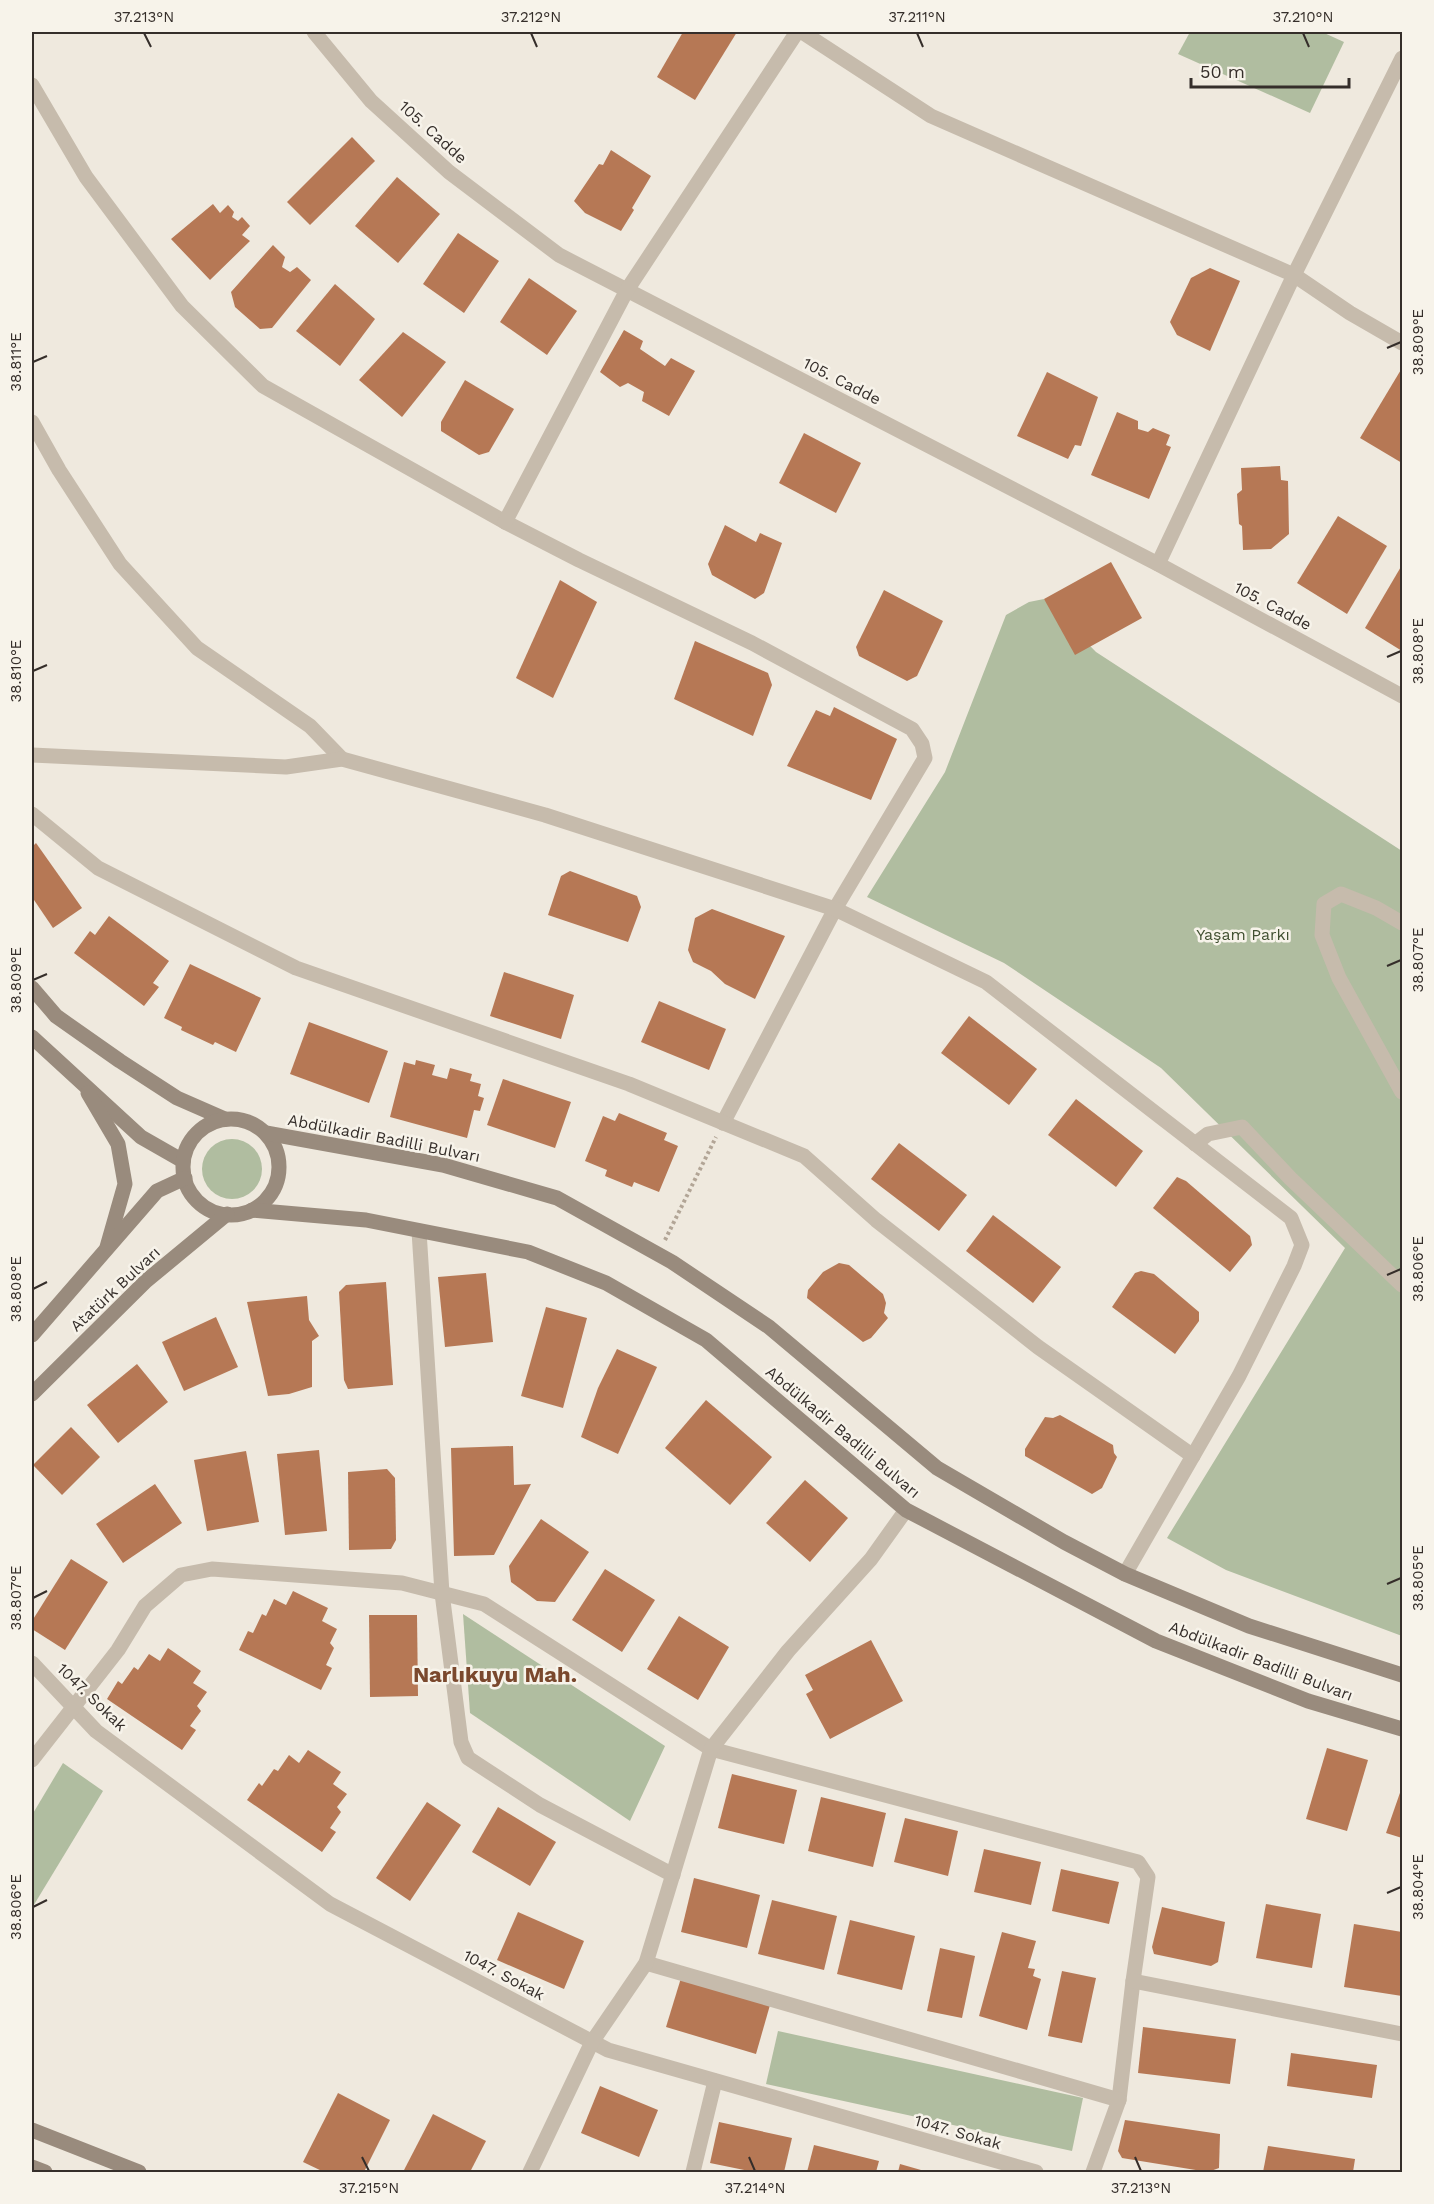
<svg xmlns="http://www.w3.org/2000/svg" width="1434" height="2204" font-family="'Work Sans',sans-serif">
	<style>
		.green { fill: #b0bda0 }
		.building { fill: #b67855 }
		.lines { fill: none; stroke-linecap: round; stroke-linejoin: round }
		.path { stroke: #b2a596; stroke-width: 4; stroke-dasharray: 3 3; stroke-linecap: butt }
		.street { stroke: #c6bbac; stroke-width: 15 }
		.secondary { stroke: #998b7d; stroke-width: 15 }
		.ticks { fill: none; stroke: #352e2a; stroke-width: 2 }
		.labels { text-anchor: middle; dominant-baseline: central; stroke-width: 5; stroke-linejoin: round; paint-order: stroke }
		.street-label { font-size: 16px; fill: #352e2a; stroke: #f7f3ea }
		.park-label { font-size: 16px; fill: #415031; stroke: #f7f3ea }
		.district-label { font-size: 22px; font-weight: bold; fill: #7a482d; stroke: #f7f3ea }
		.neatline { fill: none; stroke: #352e2a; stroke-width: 2 }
		.ticks-label { font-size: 15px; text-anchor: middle; fill: #352e2a }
	</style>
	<rect width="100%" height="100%" fill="#efe9de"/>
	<g class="green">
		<polygon points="1190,32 1322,32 1344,42 1310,113 1178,54"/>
		<polygon points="1044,599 1096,652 1402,851 1402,1636 1226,1570 1167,1538 1345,1248 1161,1068 1004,963 867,897 945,772 1006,615 1029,602"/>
		<circle cx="232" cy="1169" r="30"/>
		<polygon points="463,1614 665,1746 630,1821 470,1713"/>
		<polygon points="63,1763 103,1791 32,1908 32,1815"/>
		<polygon points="778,2031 1083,2098 1072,2151 766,2084"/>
	</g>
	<g class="building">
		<polygon points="683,32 737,32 695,100 657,77"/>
		<polygon points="352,137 375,161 310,225 287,202"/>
		<polygon points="611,150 651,176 632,208 634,210 621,231 585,213 574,201 599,164 603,165"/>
		<polygon points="397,177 440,214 398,263 355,226"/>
		<polygon points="213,204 220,213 228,205 234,212 232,217 238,221 242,217 250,226 242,235 250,241 210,280 171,239"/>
		<polygon points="458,233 499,261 464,313 423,284"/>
		<polygon points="273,245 285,257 282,267 290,272 297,267 311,280 272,328 260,329 235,307 231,292"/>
		<polygon points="1210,268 1240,281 1210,351 1177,335 1170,322 1191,278"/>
		<polygon points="529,278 577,311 547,355 500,322"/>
		<polygon points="335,284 375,319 340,366 296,331"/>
		<polygon points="624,330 643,341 640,349 665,366 671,358 695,371 669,416 642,401 644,392 628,383 620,387 600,372"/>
		<polygon points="403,332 446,362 402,417 359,380"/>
		<polygon points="1402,368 1402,463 1360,438"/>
		<polygon points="1047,372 1098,397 1081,446 1075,445 1068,459 1017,436"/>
		<polygon points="465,380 514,409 489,452 479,455 441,431 441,422"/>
		<polygon points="1117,412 1138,421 1138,429 1148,432 1153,428 1170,435 1166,445 1171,447 1149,499 1091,475"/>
		<polygon points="804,433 861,463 836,513 779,483"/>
		<polygon points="1280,466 1281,480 1288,481 1289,534 1271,549 1243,550 1242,526 1239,524 1237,494 1242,490 1241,468"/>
		<polygon points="1338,516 1387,546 1347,614 1297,583"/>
		<polygon points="725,525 756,542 760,533 782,543 764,593 755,599 712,575 708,564"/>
		<polygon points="1111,562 1142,618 1075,655 1044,599"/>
		<polygon points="1402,565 1402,651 1365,628"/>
		<polygon points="560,580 597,602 553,698 516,678"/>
		<polygon points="884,590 943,621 917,676 907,681 859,656 856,647"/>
		<polygon points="695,641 768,673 772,685 753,736 674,699"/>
		<polygon points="834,707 897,739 871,800 787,766 816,710 830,716"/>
		<polygon points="36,843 82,908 53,928 32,897 32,847"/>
		<polygon points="570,871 637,896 641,907 628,942 548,915 561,876"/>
		<polygon points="712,909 785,936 755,999 725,984 711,971 693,962 688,950 695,918"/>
		<polygon points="109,916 169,961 153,983 159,987 144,1006 74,953 90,931 95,935"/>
		<polygon points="190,964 261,998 236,1052 215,1042 213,1045 181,1030 182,1027 164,1018"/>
		<polygon points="504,972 574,995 561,1039 490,1016"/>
		<polygon points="659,1001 726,1029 709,1070 641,1042"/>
		<polygon points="969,1016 1037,1069 1009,1105 941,1053"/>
		<polygon points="309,1022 388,1051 369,1103 290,1074"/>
		<polygon points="416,1060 435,1065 432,1075 447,1079 450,1068 472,1074 470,1081 481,1084 478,1096 484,1098 480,1111 474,1110 467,1138 390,1117 404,1062 415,1065"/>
		<polygon points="503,1079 571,1102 555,1148 487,1125"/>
		<polygon points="1076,1099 1143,1151 1116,1187 1048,1135"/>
		<polygon points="619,1113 667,1133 664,1140 678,1146 659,1192 634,1182 632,1187 605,1176 607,1170 585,1161 603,1116 615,1121"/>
		<polygon points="899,1143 967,1195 939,1231 871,1179"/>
		<polygon points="1177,1177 1186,1181 1250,1236 1252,1245 1230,1272 1153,1208"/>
		<polygon points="993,1215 1061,1267 1033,1303 966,1251"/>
		<polygon points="839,1263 849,1265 883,1294 886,1303 884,1313 888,1318 871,1338 863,1342 807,1298 808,1290 823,1272"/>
		<polygon points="1141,1271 1154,1274 1199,1312 1199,1321 1175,1354 1112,1307 1135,1273"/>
		<polygon points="486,1273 493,1342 445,1347 438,1277"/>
		<polygon points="386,1282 393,1385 348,1389 344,1380 339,1292 346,1285"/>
		<polygon points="307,1296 309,1320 319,1336 312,1341 312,1387 289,1394 268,1396 247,1302"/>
		<polygon points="546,1307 587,1318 563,1408 521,1396"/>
		<polygon points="216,1317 238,1367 184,1391 162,1342"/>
		<polygon points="617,1349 657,1367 618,1454 581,1437 598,1388"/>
		<polygon points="137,1364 168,1402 118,1443 87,1405"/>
		<polygon points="706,1400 772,1457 730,1505 665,1448"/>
		<polygon points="1060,1415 1113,1445 1114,1453 1117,1457 1102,1488 1092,1494 1025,1456 1025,1449 1045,1417 1053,1418"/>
		<polygon points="71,1427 100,1457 62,1495 33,1465"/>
		<polygon points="513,1446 514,1485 531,1484 494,1555 454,1556 451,1448"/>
		<polygon points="319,1450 327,1531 285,1535 277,1454"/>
		<polygon points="246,1451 259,1522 207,1531 194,1460"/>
		<polygon points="387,1469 395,1478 396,1540 391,1549 349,1550 348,1472"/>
		<polygon points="805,1480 848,1518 810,1562 766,1523"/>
		<polygon points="155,1484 182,1523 123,1563 96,1524"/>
		<polygon points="541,1519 589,1552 555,1602 537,1601 511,1582 509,1566"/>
		<polygon points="71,1559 108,1582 65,1650 32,1629 32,1621"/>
		<polygon points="605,1569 655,1600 622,1652 572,1620"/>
		<polygon points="293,1591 328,1608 322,1621 337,1629 330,1643 334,1648 326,1665 332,1668 321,1690 239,1650 248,1631 253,1633 262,1614 266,1616 274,1599 286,1605"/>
		<polygon points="369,1615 417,1615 418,1696 370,1697"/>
		<polygon points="679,1616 729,1647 698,1700 647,1669"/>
		<polygon points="871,1640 903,1701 830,1739 806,1694 813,1690 805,1675"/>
		<polygon points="168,1648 201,1671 193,1683 207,1692 197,1706 201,1711 190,1726 196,1730 182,1750 107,1699 118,1681 122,1684 134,1667 138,1670 149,1654 160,1661"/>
		<polygon points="1327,1748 1368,1760 1347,1831 1306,1819"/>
		<polygon points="308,1750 341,1772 333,1784 347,1794 337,1807 341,1812 330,1828 336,1832 322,1852 247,1800 259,1783 262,1786 274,1769 278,1771 289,1755 299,1763"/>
		<polygon points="732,1774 797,1790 784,1844 718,1828"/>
		<polygon points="1402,1787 1402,1838 1386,1833"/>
		<polygon points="821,1797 886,1813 873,1867 808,1851"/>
		<polygon points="427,1802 461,1825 410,1901 376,1878"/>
		<polygon points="498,1807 556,1842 530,1886 472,1852"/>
		<polygon points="905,1818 958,1831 948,1876 894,1862"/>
		<polygon points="984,1849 1041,1862 1031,1905 974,1892"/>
		<polygon points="1061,1869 1119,1882 1109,1924 1052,1911"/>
		<polygon points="694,1878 760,1895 747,1948 681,1932"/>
		<polygon points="772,1900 837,1916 824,1970 758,1954"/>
		<polygon points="1266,1904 1321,1914 1312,1968 1256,1958"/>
		<polygon points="1162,1907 1225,1922 1218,1962 1211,1966 1154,1954 1152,1947"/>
		<polygon points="518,1912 584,1941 564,1989 497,1960"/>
		<polygon points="850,1920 915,1936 902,1990 837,1974"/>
		<polygon points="1354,1924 1402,1932 1402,1996 1344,1987"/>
		<polygon points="1002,1932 1036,1941 1028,1968 1035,1969 1033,1976 1041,1979 1027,2030 979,2016"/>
		<polygon points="940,1948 975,1956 962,2018 927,2011"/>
		<polygon points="1062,1971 1096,1978 1082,2043 1048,2036"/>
		<polygon points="681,1978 770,2005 756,2054 666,2027"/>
		<polygon points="1143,2027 1236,2039 1230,2084 1138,2073"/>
		<polygon points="1291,2053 1377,2065 1372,2098 1287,2086"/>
		<polygon points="600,2086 658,2110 639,2157 581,2133"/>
		<polygon points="338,2093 390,2120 364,2172 324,2172 303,2162"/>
		<polygon points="433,2114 486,2141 470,2172 403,2172"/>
		<polygon points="1125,2120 1220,2134 1219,2168 1208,2172 1122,2158 1118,2151"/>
		<polygon points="719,2122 792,2138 784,2172 754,2172 710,2163"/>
		<polygon points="814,2145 879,2161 876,2172 807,2172"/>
		<polygon points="1268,2146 1355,2159 1353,2172 1263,2172"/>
		<polygon points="900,2164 928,2172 898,2172"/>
	</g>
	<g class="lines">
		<polyline class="path" points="665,1240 716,1137"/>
		<g class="street">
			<polyline points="314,32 371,101 449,172 559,255 1158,564 1402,696"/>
			<polyline points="802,32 931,116 1294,275 1350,313 1402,343"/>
			<polyline points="32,85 86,177 182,306 263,386 505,522 579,560 752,643 912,729 922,744 925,758 835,909 723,1123"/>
			<polyline points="32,422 59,470 120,564 197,648 310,726 342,759"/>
			<polyline points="505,522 627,290 797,32"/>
			<polyline points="1158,564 1294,275 1402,58"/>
			<polyline points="32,755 286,767 342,759 545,815 835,909 986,982 1291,1218 1302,1245 1294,1266 1239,1376 1125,1574"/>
			<polyline points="32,814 98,868 296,968 629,1084 804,1156 876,1220 1038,1347 1193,1456"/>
			<polyline points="1402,923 1376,908 1341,894 1324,904 1322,935 1339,978 1402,1092"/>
			<polyline points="1195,1144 1208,1134 1242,1127 1290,1178 1402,1285"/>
			<polyline points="419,1231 442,1593 461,1742 468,1758 540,1805 673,1875"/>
			<polyline points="32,1663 96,1731 330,1904 608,2050 1036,2172"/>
			<polyline points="32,1760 118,1650 145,1606 181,1575 212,1569 402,1583 484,1604 711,1749 1138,1862 1148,1877 1133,1981 1119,2100"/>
			<polyline points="646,1963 1119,2100 1093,2172"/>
			<polyline points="1133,1981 1402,2034"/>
			<polyline points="530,2172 592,2042 646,1963 711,1749 788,1651 871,1559 906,1510"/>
			<polyline points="693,2172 715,2081"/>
		</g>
		<g class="secondary">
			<polyline points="32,988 56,1016 120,1061 177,1098 225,1119"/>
			<polyline points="32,1037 141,1137 183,1161"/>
			<polyline points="88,1093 118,1144 125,1184 107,1247"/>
			<circle cx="231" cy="1167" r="48"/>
			<polyline points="266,1133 443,1165 557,1198 672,1262 769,1327 937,1468 1064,1542 1125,1574 1249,1626 1402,1675"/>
			<polyline points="252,1210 366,1220 528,1252 606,1283 706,1340 906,1510 1156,1641 1308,1701 1402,1729"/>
			<polyline points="32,1335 157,1191 185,1178"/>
			<polyline points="32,1394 146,1281 227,1214"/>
			<polyline points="32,2130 139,2172"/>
			<polyline points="32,2167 45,2172"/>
		</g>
	</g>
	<path class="ticks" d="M144,33L151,47M531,33L537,47M917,33L923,47M1303,33L1309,47M1387,348L1401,342M33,362L47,356M1387,657L1401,651M33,671L47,665M1387,966L1401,960M33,980L47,974M1387,1275L1401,1269M33,1289L47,1282M1387,1584L1401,1578M33,1598L47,1591M1387,1893L1401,1887M33,1907L47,1900M362,2157L369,2171M749,2157L755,2171M1135,2157L1141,2171"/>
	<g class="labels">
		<g class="street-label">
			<text transform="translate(433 132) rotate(42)">105. Cadde</text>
			<text transform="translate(842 381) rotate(27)">105. Cadde</text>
			<text transform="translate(1273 606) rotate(28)">105. Cadde</text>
			<text transform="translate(384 1138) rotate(11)">Abdülkadir Badilli Bulvarı</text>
			<text transform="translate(115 1289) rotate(-43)">Atatürk Bulvarı</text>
			<text transform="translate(843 1432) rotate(40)">Abdülkadir Badilli Bulvarı</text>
			<text transform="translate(1261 1661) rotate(21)">Abdülkadir Badilli Bulvarı</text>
			<text transform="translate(92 1697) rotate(44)">1047. Sokak</text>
			<text transform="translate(504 1975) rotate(28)">1047. Sokak</text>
			<text transform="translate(958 2132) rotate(16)">1047. Sokak</text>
		</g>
		<g class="park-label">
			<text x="1243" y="934">Yaşam Parkı</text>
		</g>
		<g class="district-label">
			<text x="495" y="1674">Narlıkuyu Mah.</text>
		</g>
	</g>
	<rect width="1434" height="2204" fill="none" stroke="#f7f3ea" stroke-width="66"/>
	<path d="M1191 78v9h158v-9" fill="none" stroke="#352e2a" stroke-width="3"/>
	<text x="1200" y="78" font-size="18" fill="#352e2a" stroke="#f7f3ea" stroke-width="4.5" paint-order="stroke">50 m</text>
	<rect x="33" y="33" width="1368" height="2138" class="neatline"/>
	<g class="ticks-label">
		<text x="144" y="22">37.213°N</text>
		<text x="531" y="22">37.212°N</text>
		<text x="917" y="22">37.211°N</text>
		<text x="1303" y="22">37.210°N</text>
		<text transform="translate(1418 342) rotate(-90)" y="5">38.809°E</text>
		<text transform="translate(16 362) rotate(-90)" y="5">38.811°E</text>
		<text transform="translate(1418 651) rotate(-90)" y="5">38.808°E</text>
		<text transform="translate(16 671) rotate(-90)" y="5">38.810°E</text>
		<text transform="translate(1418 960) rotate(-90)" y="5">38.807°E</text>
		<text transform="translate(16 980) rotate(-90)" y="5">38.809°E</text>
		<text transform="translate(1418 1269) rotate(-90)" y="5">38.806°E</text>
		<text transform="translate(16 1289) rotate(-90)" y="5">38.808°E</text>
		<text transform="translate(1418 1578) rotate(-90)" y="5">38.805°E</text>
		<text transform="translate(16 1598) rotate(-90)" y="5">38.807°E</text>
		<text transform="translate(1418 1887) rotate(-90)" y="5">38.804°E</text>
		<text transform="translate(16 1907) rotate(-90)" y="5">38.806°E</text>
		<text x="369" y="2193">37.215°N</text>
		<text x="755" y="2193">37.214°N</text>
		<text x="1141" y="2193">37.213°N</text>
	</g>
</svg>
